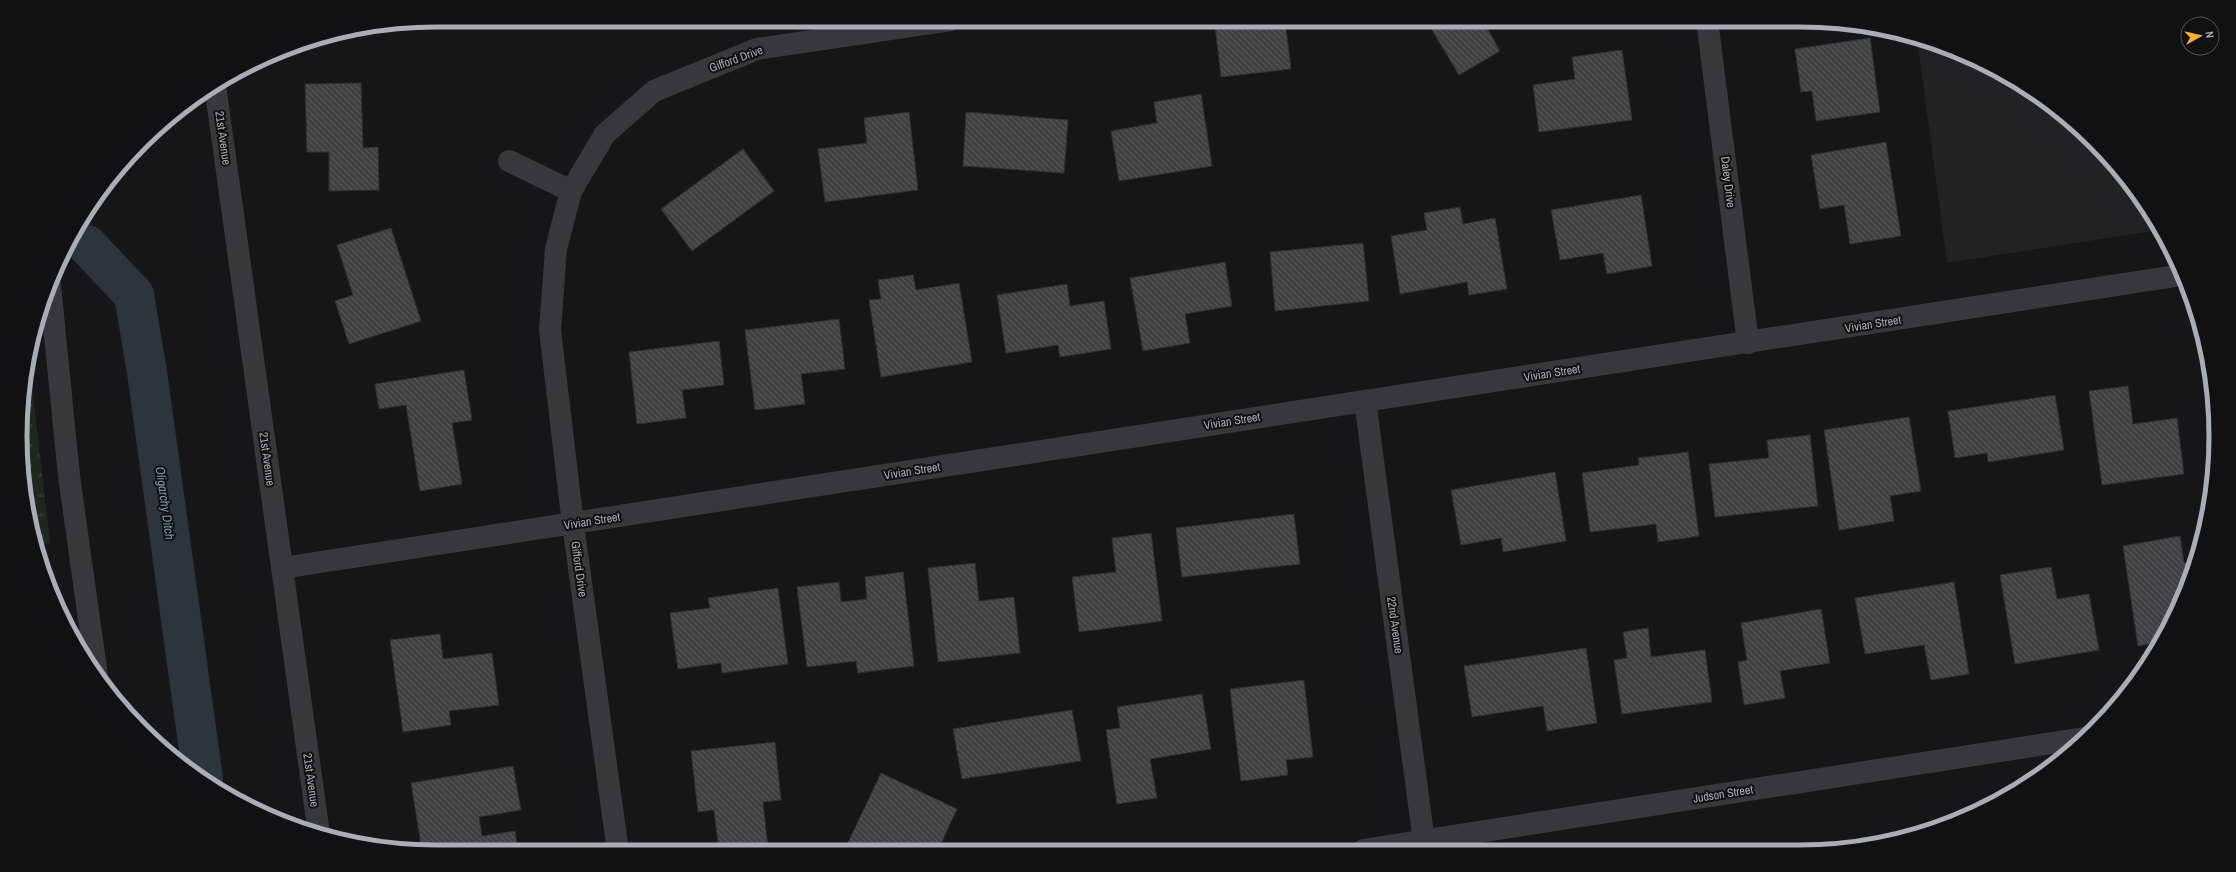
<svg xmlns="http://www.w3.org/2000/svg" width="2236" height="872" font-family="'Archivo Narrow',sans-serif">
	<style>
		.built { fill: #222225 }
		.grass { fill: url(#grass-tufts) }
		.lines { fill: none; stroke-linecap: round; stroke-linejoin: round }
		.canal { stroke: #2c353c; stroke-width: 40 }
		.building { fill: url(#building-back-hatch); stroke: #303034 }
		.minor { stroke: #37383d; stroke-width: 22 }
		.tertiary { stroke: #37383d; stroke-width: 22 }
		.labels { text-anchor: middle; dominant-baseline: central; stroke-width: 4; stroke-linejoin: round; paint-order: stroke }
		.street-label { font-size: 12px; fill: #a8adb8; stroke: #111113 }
		.water-label { font-size: 13px; font-style: italic; fill: #7f9bb3; stroke: #111113 }
		.rim { fill: none; stroke: #a8adb8; stroke-width: 5 }
	</style>
	<defs>
		<pattern id="grass-tufts" width="24" height="20" patternUnits="userSpaceOnUse"><rect width="24" height="20" fill="#1e261f"/><path d="M3 7l-1-3M5 7V3M7 7l1-3M15 17l-1-3M17 17v-4M19 17l1-3" fill="none" stroke="#3c433d"/></pattern>
		<pattern id="building-back-hatch" width="6" height="6" patternUnits="userSpaceOnUse"><rect width="6" height="6" fill="#404145"/><path d="M-1 5l2 2M0 0l6 6M5-1l2 2" fill="none" stroke="#595a5e"/></pattern>
	</defs>
	<rect width="100%" height="100%" fill="#161618"/>
	<polygon class="built" points="1917,38 1934,42 2008,76 2074,123 2130,183 2159,230 1947,263"/>
	<path class="grass" d="M29,360L50,543L36,545C19,488 15,417 29,360Z"/>
	<g class="lines">
		<polyline class="canal" points="87,245 134,295 147,372 203,779"/>
	</g>
	<g class="building">
		<polygon points="435,20 457,20 440,29"/>
		<polygon points="1235,20 1285,20 1291,69 1221,77 1215,26 1235,23"/>
		<polygon points="1426,20 1484,20 1483,21 1500,51 1459,75"/>
		<polygon points="1870,38 1880,112 1816,121 1812,91 1801,92 1795,49"/>
		<polygon points="1622,50 1632,120 1539,132 1533,85 1575,79 1572,57"/>
		<polygon points="361,83 363,148 378,147 379,190 329,191 329,152 307,152 305,84"/>
		<polygon points="1201,94 1212,166 1119,181 1111,131 1157,123 1154,102"/>
		<polygon points="909,112 918,190 825,202 818,149 867,143 864,118"/>
		<polygon points="966,112 1068,120 1064,173 963,166"/>
		<polygon points="1886,142 1901,236 1850,244 1844,205 1820,209 1811,155"/>
		<polygon points="743,149 774,191 692,251 661,209"/>
		<polygon points="1641,195 1652,266 1607,274 1603,253 1560,260 1551,210"/>
		<polygon points="1460,207 1463,224 1495,218 1507,289 1469,295 1467,282 1400,294 1391,236 1427,230 1424,213"/>
		<polygon points="391,228 421,321 349,344 335,301 353,295 337,245"/>
		<polygon points="1363,243 1369,301 1275,311 1270,252"/>
		<polygon points="1225,262 1232,306 1185,314 1190,343 1143,351 1130,278"/>
		<polygon points="913,275 916,290 959,283 972,362 881,377 869,300 881,299 878,280"/>
		<polygon points="1067,284 1070,306 1104,301 1111,349 1060,357 1058,345 1006,353 997,295"/>
		<polygon points="839,319 845,369 801,374 805,404 755,410 745,330"/>
		<polygon points="719,341 724,385 682,390 686,418 637,424 629,352"/>
		<polygon points="464,370 472,420 452,423 462,484 420,491 406,405 379,409 375,384"/>
		<polygon points="2128,386 2133,424 2177,418 2184,474 2102,485 2089,391"/>
		<polygon points="2055,395 2064,450 1988,462 1987,453 1955,458 1948,411"/>
		<polygon points="1909,417 1921,491 1890,496 1894,521 1839,530 1824,430"/>
		<polygon points="1810,435 1818,506 1715,517 1709,464 1769,458 1767,440"/>
		<polygon points="1688,452 1699,536 1658,542 1656,524 1590,532 1582,473 1639,465 1638,458"/>
		<polygon points="1555,472 1566,541 1503,552 1501,538 1461,545 1451,490"/>
		<polygon points="1294,514 1300,564 1182,577 1176,528"/>
		<polygon points="1151,533 1162,621 1079,632 1072,577 1116,572 1112,538"/>
		<polygon points="2180,536 2184,563 2196,561 2194,570 2158,642 2138,646 2123,546"/>
		<polygon points="975,563 979,601 1014,597 1020,653 938,662 928,568"/>
		<polygon points="2051,567 2057,599 2089,594 2099,650 2015,664 2000,575"/>
		<polygon points="903,572 914,666 858,673 856,661 807,667 797,587 839,582 841,602 867,599 865,577"/>
		<polygon points="1954,582 1969,674 1931,680 1924,645 1865,654 1855,598"/>
		<polygon points="778,588 788,664 722,673 721,663 678,669 670,613 710,608 708,598"/>
		<polygon points="1821,609 1830,663 1780,671 1785,698 1744,705 1738,662 1747,660 1741,623"/>
		<polygon points="1648,628 1651,657 1705,650 1712,702 1622,714 1614,660 1627,658 1623,632"/>
		<polygon points="440,634 443,659 492,653 499,705 449,711 451,725 403,732 390,640"/>
		<polygon points="1586,648 1597,723 1547,731 1543,706 1472,717 1464,666"/>
		<polygon points="1304,680 1313,757 1286,760 1288,775 1241,781 1230,689"/>
		<polygon points="1202,694 1211,749 1150,759 1157,798 1117,804 1106,730 1120,728 1117,707"/>
		<polygon points="1072,710 1081,761 962,779 953,729"/>
		<polygon points="775,742 781,800 763,802 768,849 719,851 714,810 698,812 691,751"/>
		<polygon points="513,766 521,810 479,817 482,836 515,831 518,852 422,851 411,783"/>
		<polygon points="881,773 957,809 938,850 939,851 844,851"/>
	</g>
	<g class="lines">
		<g class="minor">
			<polyline points="1707,20 1748,343"/>
			<polyline points="509,161 571,191"/>
			<polyline points="1365,401 1425,849"/>
			<polyline points="282,568 2182,275"/>
			<polyline points="1363,850 2084,738"/>
			<polyline points="618,852 573,524 550,330 556,249 571,191 605,134 654,91 757,49 951,20"/>
		</g>
		<g class="tertiary">
			<polyline points="215,85 319,834"/>
			<polyline points="50,285 69,476 97,676"/>
		</g>
	</g>
	<g class="labels">
		<g class="street-label">
			<text transform="translate(736 59) rotate(-20)">Gifford Drive</text>
			<text transform="translate(223 138) rotate(82)">21st Avenue</text>
			<text transform="translate(1728 182) rotate(83)">Daley Drive</text>
			<text transform="translate(1873 324) rotate(-9)">Vivian Street</text>
			<text transform="translate(1552 373) rotate(-9)">Vivian Street</text>
			<text transform="translate(1232 421) rotate(-9)">Vivian Street</text>
			<text transform="translate(267 459) rotate(82)">21st Avenue</text>
			<text transform="translate(912 471) rotate(-9)">Vivian Street</text>
			<text transform="translate(592 521) rotate(-9)">Vivian Street</text>
			<text transform="translate(579 569) rotate(82)">Gifford Drive</text>
			<text transform="translate(1395 625) rotate(82)">22nd Avenue</text>
			<text transform="translate(311 780) rotate(82)">21st Avenue</text>
			<text transform="translate(1723 794) rotate(-9)">Judson Street</text>
		</g>
		<g class="water-label">
			<text transform="translate(165 503) rotate(82)">Oligarchy Ditch</text>
		</g>
	</g>
	<path d="M0 0H2236V872H0ZM436 27H1800A409 409 0 0 1 2209 436V436A409 409 0 0 1 1800 845H436A409 409 0 0 1 27 436V436A409 409 0 0 1 436 27Z" fill="#111113" fill-rule="evenodd"/>
	<path class="rim" d="M436 27H1800A409 409 0 0 1 2209 436V436A409 409 0 0 1 1800 845H436A409 409 0 0 1 27 436V436A409 409 0 0 1 436 27Z"/>
	<g transform="translate(2200 36) rotate(82)"><circle r="19" fill="#111113" stroke="#4d4f55"/>
	<path d="M0-3L7 15L0 10L-7 15Z" fill="#f2b134"/>
	<text y="-6" font-size="11" font-weight="bold" text-anchor="middle" fill="#a8adb8">N</text>
	</g>
</svg>
